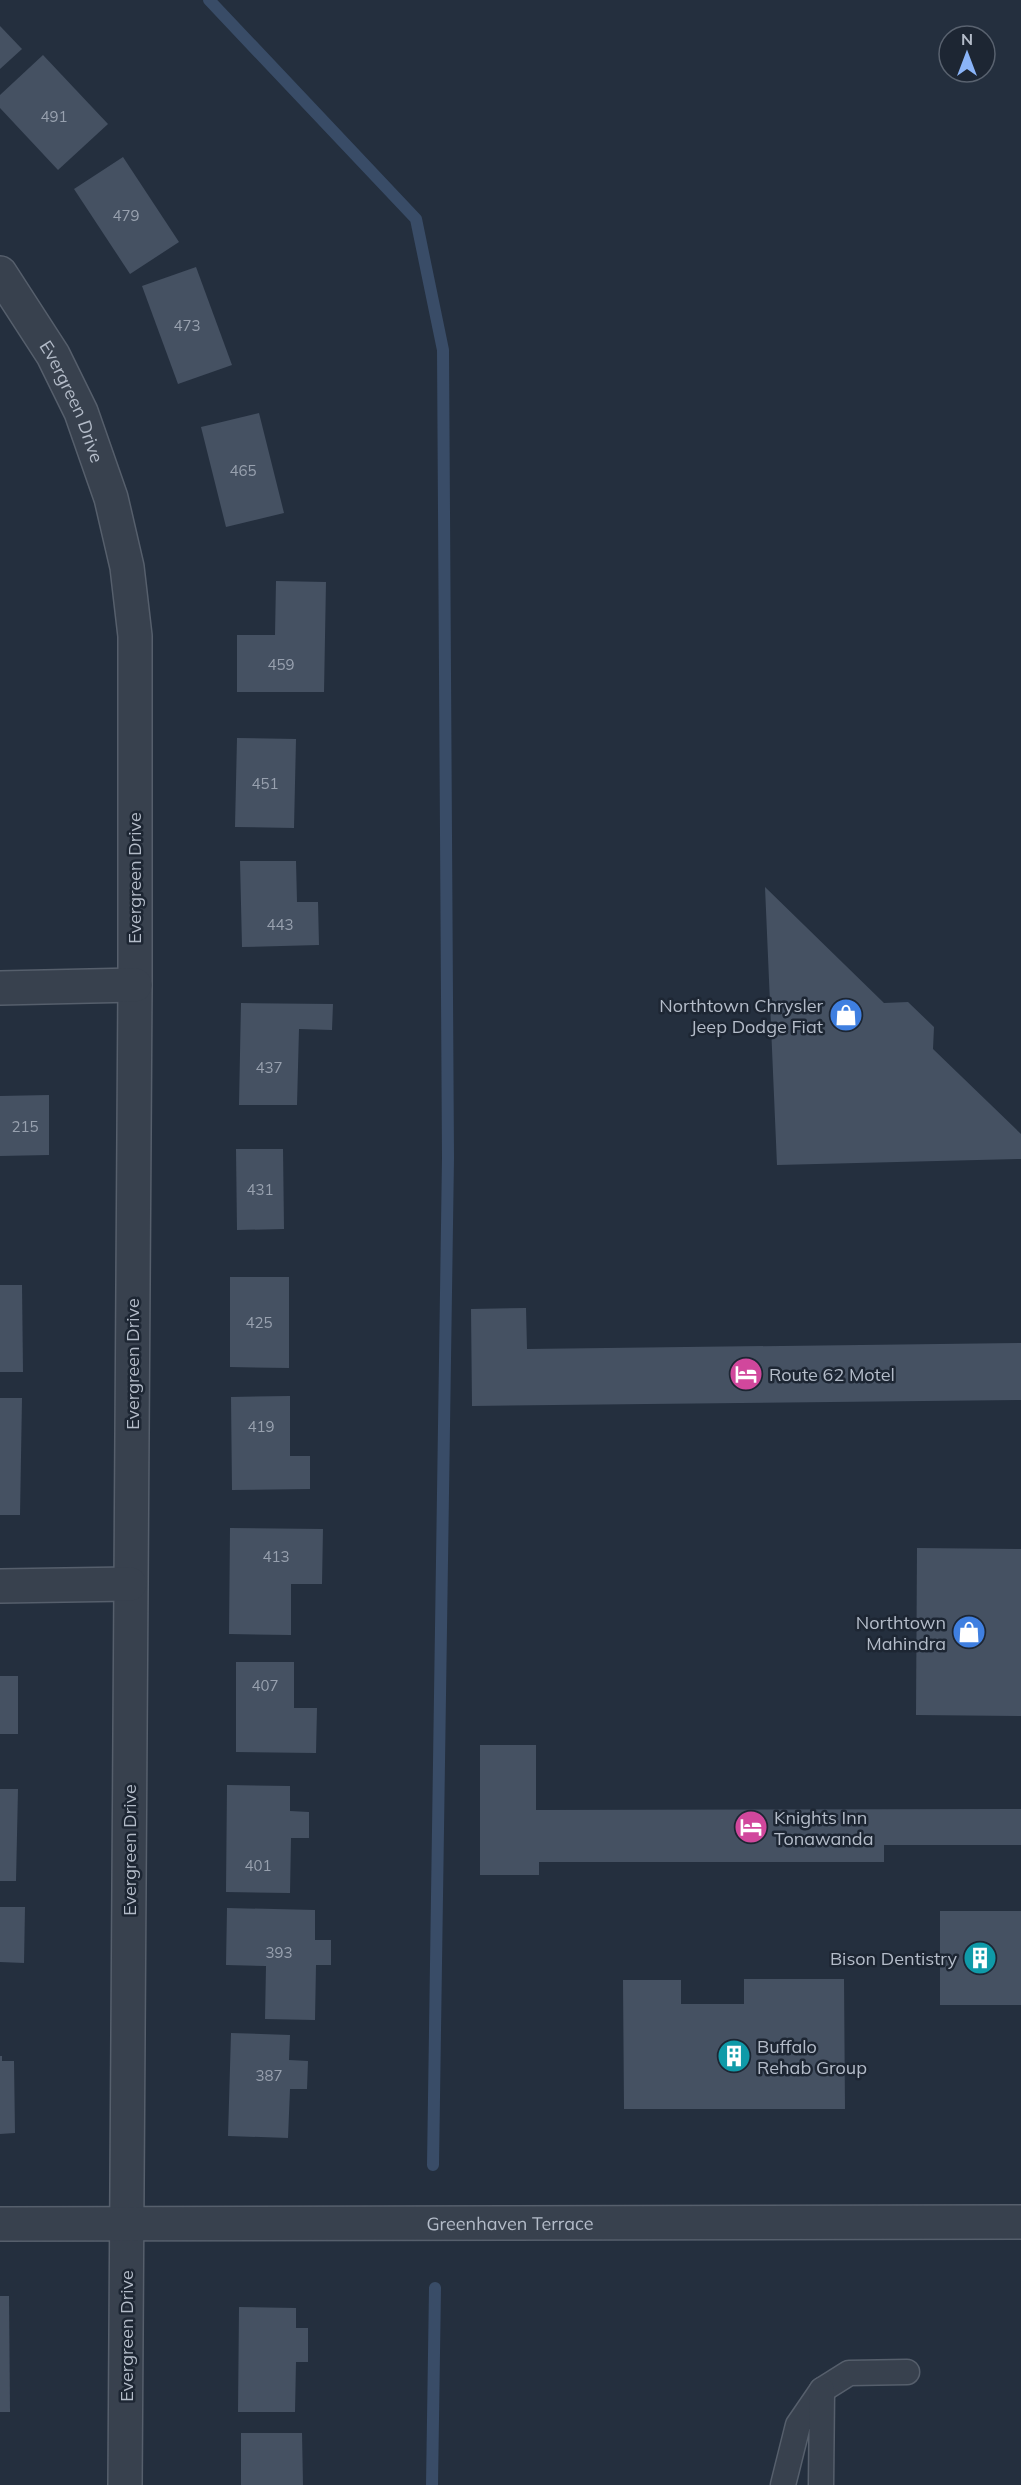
<svg xmlns="http://www.w3.org/2000/svg" width="1021" height="2485" font-family="Mulish,sans-serif">
	<style>
		.lines { fill: none; stroke-linecap: round; stroke-linejoin: round }
		.stream { stroke: #394c67; stroke-width: 12 }
		.building { fill: #455162 }
		.service-casing { stroke: #565f6c; stroke-width: 27 }
		.minor-casing { stroke: #565f6c; stroke-width: 36 }
		.service { stroke: #38414e; stroke-width: 24 }
		.minor { stroke: #38414e; stroke-width: 33 }
		.labels { text-anchor: middle; dominant-baseline: central; stroke-width: 5; stroke-linejoin: round; paint-order: stroke }
		.number-label { font-size: 15px; fill: #98a1af }
		.street-label { font-size: 18px; fill: #b4bcc9; stroke: #1d2633 }
		.poi-label { font-size: 18px; fill: #b4bcc9; stroke: #1d2633; text-anchor: end }
	</style>
	<rect width="100%" height="100%" fill="#242f3e"/>
	<g class="lines">
		<g class="stream">
			<polyline points="209,0 416,219 443,350 448,1158 433,2165"/>
			<polyline points="432,2485 435,2288"/>
		</g>
	</g>
	<g class="building">
		<polygon points="0,26 22,49 0,69"/>
		<polygon points="43,55 108,124 58,170 0,108 0,95"/>
		<polygon points="123,157 179,242 130,274 74,189"/>
		<polygon points="196,267 232,365 178,384 142,286"/>
		<polygon points="259,413 284,513 226,527 201,427"/>
		<polygon points="276,581 326,582 324,692 237,692 237,635 275,635"/>
		<polygon points="237,738 296,739 294,828 235,827"/>
		<polygon points="240,861 296,861 297,902 318,902 319,945 242,947"/>
		<polygon points="765,887 884,1003 908,1002 934,1027 933,1049 1021,1134 1021,1159 777,1165"/>
		<polygon points="241,1003 333,1004 332,1030 299,1029 297,1105 239,1105"/>
		<polygon points="49,1095 49,1155 0,1156 0,1096"/>
		<polygon points="236,1149 283,1149 284,1229 237,1230"/>
		<polygon points="230,1277 289,1277 289,1368 230,1367"/>
		<polygon points="0,1285 22,1285 23,1372 0,1372"/>
		<polygon points="526,1308 527,1349 1021,1343 1021,1400 472,1406 471,1309"/>
		<polygon points="290,1396 290,1456 310,1456 310,1489 232,1490 231,1397"/>
		<polygon points="0,1398 22,1398 20,1515 0,1515"/>
		<polygon points="230,1528 323,1529 322,1584 291,1584 291,1635 229,1634"/>
		<polygon points="917,1548 1021,1549 1021,1716 916,1715"/>
		<polygon points="236,1662 294,1662 294,1708 317,1708 316,1753 236,1752"/>
		<rect x="0" y="1676" width="18" height="58"/>
		<polygon points="480,1745 536,1745 536,1810 1021,1809 1021,1845 884,1845 884,1862 539,1862 539,1875 480,1875"/>
		<polygon points="227,1785 290,1786 290,1811 309,1812 309,1838 291,1838 290,1893 226,1892"/>
		<polygon points="0,1789 18,1789 16,1881 0,1881"/>
		<polygon points="0,1907 25,1907 24,1963 0,1962"/>
		<polygon points="227,1908 315,1910 315,1940 331,1940 331,1965 316,1965 315,2020 265,2019 266,1966 226,1965"/>
		<rect x="940" y="1911" width="81" height="94"/>
		<polygon points="744,1979 844,1979 845,2109 624,2109 623,1980 681,1980 681,2004 744,2004"/>
		<polygon points="231,2033 290,2035 289,2060 308,2061 307,2089 290,2089 288,2138 228,2136"/>
		<polygon points="0,2056 2,2056 2,2061 14,2061 15,2133 0,2134"/>
		<polygon points="0,2296 9,2296 10,2412 0,2412"/>
		<polygon points="239,2307 296,2308 296,2328 308,2328 308,2362 296,2362 295,2412 238,2412"/>
		<polygon points="241,2433 302,2433 303,2485 241,2485"/>
	</g>
	<g class="lines">
		<defs>
			<g id="service">
				<polyline points="783,2485 798,2425 822,2390 849,2373 907,2372"/>
				<polyline points="821,2485 822,2390"/>
			</g>
			<g id="minor">
				<path id="s1" d="M0,273L53,355L81,412L111,498L127,567L135,636V985L125,2485"/>
				<polyline points="0,988 135,985"/>
				<polyline points="0,1586 130,1584"/>
				<path id="s2" d="M0,2224L1021,2222"/>
			</g>
		</defs>
		<use href="#service" class="service-casing"/>
		<use href="#minor" class="minor-casing"/>
		<use href="#service" class="service"/>
		<use href="#minor" class="minor"/>
	</g>
	<defs>
		<symbol id="shop-disc" viewBox="-11 -11 22 22"><circle r="9.5" fill="#3f7fe0" stroke="#1d2633"/><path d="M-5-2.5h2.3a2.7 3.5 0 0 1 5.4 0H5L5.5 6h-11ZM-1.5-2.5h3a1.5 2.3 0 0 0-3 0Z" fill="#fff"/></symbol>
		<symbol id="hotel-disc" viewBox="-11 -11 22 22"><circle r="9.5" fill="#d1479c" stroke="#1d2633"/><path d="M-6-4.5h1.5V1H6V5H4.5V3h-9V5H-6ZM-4 0a1.8 1.8 0 1 1 3.6 0ZM.5 0V-2.5h3Q6-2.5 6 0Z" fill="#fff"/></symbol>
		<symbol id="building-disc" viewBox="-11 -11 22 22"><circle r="9.5" fill="#0f9aa8" stroke="#1d2633"/><path d="M-4-6H4V6H1V3H-1V6H-4ZM-2.5-4.3h1.7v1.8h-1.7ZM.8-4.3h1.7v1.8H.8ZM-2.5-1h1.7V.8h-1.7ZM.8-1h1.7V.8H.8Z" fill="#fff"/></symbol>
	</defs>
	<g fill-rule="evenodd">
		<use href="#shop-disc" x="827" y="996" width="38" height="38"/>
		<use href="#hotel-disc" x="727" y="1355" width="38" height="38"/>
		<use href="#shop-disc" x="950" y="1613" width="38" height="38"/>
		<use href="#hotel-disc" x="732" y="1808" width="38" height="38"/>
		<use href="#building-disc" x="961" y="1939" width="38" height="38"/>
		<use href="#building-disc" x="715" y="2037" width="38" height="38"/>
	</g>
	<g class="labels">
		<g class="number-label">
			<text x="54" y="116">491</text>
			<text x="126" y="215">479</text>
			<text x="187" y="325">473</text>
			<text x="243" y="470">465</text>
			<text x="281" y="664">459</text>
			<text x="265" y="783">451</text>
			<text x="280" y="924">443</text>
			<text x="269" y="1067">437</text>
			<text x="25" y="1126">215</text>
			<text x="260" y="1189">431</text>
			<text x="259" y="1322">425</text>
			<text x="261" y="1426">419</text>
			<text x="276" y="1556">413</text>
			<text x="265" y="1685">407</text>
			<text x="258" y="1865">401</text>
			<text x="279" y="1952">393</text>
			<text x="269" y="2075">387</text>
		</g>
		<g class="street-label">
			<text stroke="none"><textPath href="#s1" startOffset="148">Evergreen Drive</textPath></text>
			<text transform="translate(134 878) rotate(-90)">Evergreen Drive</text>
			<text transform="translate(132 1364) rotate(-90)">Evergreen Drive</text>
			<text transform="translate(129 1850) rotate(-90)">Evergreen Drive</text>
			<text stroke="none"><textPath href="#s2" startOffset="510">Greenhaven Terrace</textPath></text>
			<text transform="translate(126 2336) rotate(-90)">Evergreen Drive</text>
		</g>
		<g class="poi-label">
			<text x="823" y="1005">Northtown Chrysler<tspan x="823" dy="21">Jeep Dodge Fiat</tspan></text>
			<text x="769" y="1374" text-anchor="start">Route 62 Motel</text>
			<text x="946" y="1622">Northtown<tspan x="946" dy="21">Mahindra</tspan></text>
			<text x="774" y="1817" text-anchor="start">Knights Inn<tspan x="774" dy="21">Tonawanda</tspan></text>
			<text x="957" y="1958">Bison Dentistry</text>
			<text x="757" y="2046" text-anchor="start">Buffalo<tspan x="757" dy="21">Rehab Group</tspan></text>
		</g>
	</g>
	<g transform="translate(967 54)"><circle r="28" fill="#1d2633" stroke="#59626f" stroke-width="1.5"/>
	<path d="M0-4.5L10 22L0 15L-10 22Z" fill="#8ab4f8"/>
	<text y="-9" font-size="16" font-weight="bold" text-anchor="middle" fill="#b4bcc9">N</text>
	</g>
</svg>
